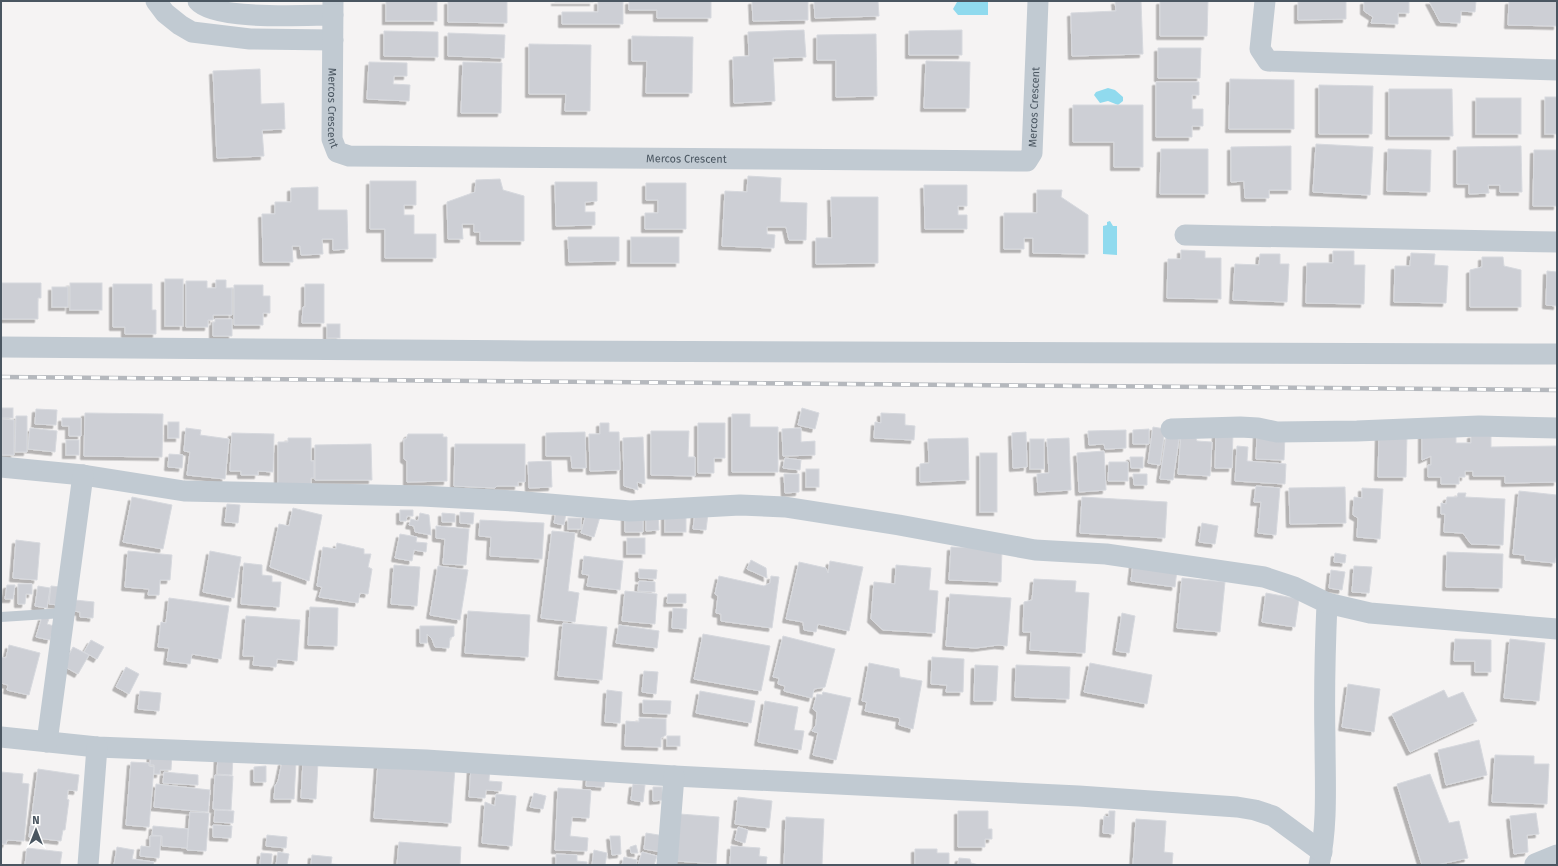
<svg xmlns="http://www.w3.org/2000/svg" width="1558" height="866" font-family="'Fira Sans',sans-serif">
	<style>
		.water { fill: #90daee }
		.building { fill: #cdcfd5; stroke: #d7d9de; filter: url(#shadow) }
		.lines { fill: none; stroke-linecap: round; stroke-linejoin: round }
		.lane { stroke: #c1cad2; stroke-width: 10 }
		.street { stroke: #c1cad2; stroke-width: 21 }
		.rail-casing { stroke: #b5b8bd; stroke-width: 4.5 }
		.rail { stroke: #fff; stroke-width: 3; stroke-dasharray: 9; stroke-linecap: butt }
		.labels { text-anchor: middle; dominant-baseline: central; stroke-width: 3.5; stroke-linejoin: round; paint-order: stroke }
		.street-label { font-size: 11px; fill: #4a5661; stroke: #fff }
	</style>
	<defs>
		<filter id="shadow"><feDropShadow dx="-3.5" dy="3.5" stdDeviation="0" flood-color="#0004"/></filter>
	</defs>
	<rect width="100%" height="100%" fill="#f5f3f3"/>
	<g class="water">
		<polygon points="957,2 988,2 988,15 958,15 953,9"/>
		<polygon points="1108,88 1115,90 1123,97 1123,101 1118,105 1108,101 1100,103 1094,95 1096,92"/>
		<polygon points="1110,221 1113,226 1117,226 1117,255 1103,254 1103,226 1107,225 1107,222"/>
	</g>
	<g class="building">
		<rect x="386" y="1" width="51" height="20"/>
		<polygon points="448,1 507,1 507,23 448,22"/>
		<rect x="555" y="1" width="38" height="1"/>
		<polygon points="598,1 623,1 623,24 562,24 562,12 598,12"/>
		<polygon points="629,1 711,1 711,18 657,18 657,10 629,10"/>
		<polygon points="752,1 808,1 808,20 753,21"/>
		<polygon points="814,1 878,1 879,16 815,18"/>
		<polygon points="1115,1 1141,1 1143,54 1072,56 1071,13 1116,11"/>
		<polygon points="1160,1 1208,1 1207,36 1160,36"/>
		<polygon points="1305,1 1346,1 1346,19 1298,20 1298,2"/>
		<polygon points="1364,1 1409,1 1409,13 1398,13 1398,24 1371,23 1373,17 1364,11"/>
		<polygon points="1429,1 1476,1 1475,12 1461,11 1460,23 1440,22"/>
		<polygon points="1509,1 1557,1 1557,26 1508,25"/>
		<polygon points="804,30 806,57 773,58 775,101 734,103 733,57 749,56 748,32"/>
		<polygon points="962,30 962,55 909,55 909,31"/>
		<polygon points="384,31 438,32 438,57 384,56"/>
		<polygon points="448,33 505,35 504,58 448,56"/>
		<polygon points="876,34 877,96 836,97 836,60 817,60 817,35"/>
		<polygon points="632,36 693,37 692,93 646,93 647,61 632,61"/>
		<polygon points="529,44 591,45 590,111 565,111 566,94 529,94"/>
		<polygon points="1158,48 1201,48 1200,78 1158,78"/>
		<polygon points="926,61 970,62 969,108 924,108"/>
		<polygon points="369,62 407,63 407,76 394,76 393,84 410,85 409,101 367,99"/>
		<polygon points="463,62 502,63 501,113 461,113"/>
		<polygon points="260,69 261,104 284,103 285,129 262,130 264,156 217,158 213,71"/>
		<polygon points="1230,79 1294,80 1294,129 1229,129"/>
		<polygon points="1156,82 1199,82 1199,95 1192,95 1192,109 1203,109 1203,126 1192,126 1192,137 1156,137"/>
		<polygon points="1319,85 1373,86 1372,134 1319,134"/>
		<polygon points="1389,89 1452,89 1453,136 1389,136"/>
		<rect x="1545" y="97" width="12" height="37"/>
		<rect x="1476" y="98" width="45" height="36"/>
		<polygon points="1073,105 1143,105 1143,167 1114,167 1114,142 1073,142"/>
		<polygon points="1316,144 1373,147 1370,195 1313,192"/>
		<polygon points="1291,146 1291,190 1269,190 1269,198 1245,198 1244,181 1231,182 1231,147"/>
		<polygon points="1521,146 1522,192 1500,192 1500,185 1488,185 1489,193 1469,194 1469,184 1457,184 1457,147"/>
		<polygon points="1161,149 1208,149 1208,194 1160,194"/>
		<polygon points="1388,149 1431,150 1430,192 1387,191"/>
		<polygon points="1534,150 1557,150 1557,206 1533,206"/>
		<polygon points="748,176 781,178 780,202 807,203 806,240 789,240 786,227 767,227 767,234 775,235 774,248 722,246 725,191 747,192"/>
		<polygon points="500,179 503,190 524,196 524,241 480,241 480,232 474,232 474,224 462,224 463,239 448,239 447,202 475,192 476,180"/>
		<polygon points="370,181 416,181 416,205 404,205 404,215 414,215 414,234 436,234 436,258 385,258 385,229 370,229"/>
		<polygon points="555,182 597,182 597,201 585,202 585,212 595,212 595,225 556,226"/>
		<polygon points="646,183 686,183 686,229 645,229 645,213 658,213 658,200 646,200"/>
		<polygon points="924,185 967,185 967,206 958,206 958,215 967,215 967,229 925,229"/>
		<polygon points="318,187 318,210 347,210 348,249 333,250 333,239 322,239 323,254 301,255 300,246 292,246 293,262 263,262 262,214 275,214 275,202 291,202 291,188"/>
		<polygon points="1037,190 1062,190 1061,197 1088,215 1088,254 1033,253 1033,238 1024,238 1024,249 1004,249 1004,213 1037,213"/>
		<polygon points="831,197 878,197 878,263 816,264 816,238 832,238"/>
		<polygon points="568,237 619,237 619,261 569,262"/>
		<rect x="631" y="237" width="48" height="26"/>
		<polygon points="1181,250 1205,251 1205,258 1221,258 1221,299 1167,298 1168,259 1181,259"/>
		<polygon points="1333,251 1354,251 1354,265 1365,265 1364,304 1306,303 1307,263 1333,263"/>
		<polygon points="1411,253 1435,254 1434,265 1448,266 1446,303 1394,302 1395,266 1410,266"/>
		<polygon points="1260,254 1280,254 1280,264 1289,264 1287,302 1233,300 1235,264 1259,265"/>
		<polygon points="1482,257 1503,257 1504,266 1521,270 1521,307 1470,307 1470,270 1482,267"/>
		<polygon points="1547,271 1557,272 1557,306 1546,305"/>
		<rect x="165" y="279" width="18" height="47"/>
		<polygon points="216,280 226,280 226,288 232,288 232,315 213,315 213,320 208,320 208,327 186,327 186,281 207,281 207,288 216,288"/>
		<polygon points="2,283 41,283 41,298 38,298 38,319 2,319"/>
		<rect x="70" y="283" width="32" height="27"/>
		<polygon points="113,284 152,284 152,310 156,310 156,334 125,334 125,327 113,327"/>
		<polygon points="305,284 324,284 324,323 302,323 303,307 305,307"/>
		<polygon points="234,285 263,285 263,296 270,296 270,313 263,313 263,325 234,325"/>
		<rect x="52" y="287" width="16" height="20"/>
		<polygon points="215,319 232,319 232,336 213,336 213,322 215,322"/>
		<rect x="327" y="324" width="13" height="14"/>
		<rect x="1" y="408" width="12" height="10"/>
		<polygon points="802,408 819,413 815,429 798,425"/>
		<polygon points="36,409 57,410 56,425 35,424"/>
		<polygon points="85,413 163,414 162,457 84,456"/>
		<polygon points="881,413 905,414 905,425 915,426 914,440 874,438 875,422 881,423"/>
		<polygon points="732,414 750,414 750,427 778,427 778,472 732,472"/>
		<polygon points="16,416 27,416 27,452 15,452"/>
		<polygon points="62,418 81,418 81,436 69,436 69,426 62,426"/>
		<polygon points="2,419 14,420 14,455 2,455"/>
		<rect x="168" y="422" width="11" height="16"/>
		<polygon points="600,423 609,423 609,432 619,432 620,470 590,471 589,434 600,434"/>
		<polygon points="698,423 725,423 725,458 714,458 714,473 698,473"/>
		<polygon points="1153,427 1165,429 1160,465 1148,463"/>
		<polygon points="30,428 57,431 55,452 28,449"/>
		<polygon points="186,428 201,430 200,435 229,439 225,479 187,475 190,452 184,451"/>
		<polygon points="801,428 801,442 815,441 815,455 783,456 782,429"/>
		<polygon points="1149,429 1149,444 1133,444 1133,430"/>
		<polygon points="1126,430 1126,448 1105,449 1104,444 1089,445 1088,431"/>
		<polygon points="651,431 689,431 688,457 695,457 695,476 651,475"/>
		<polygon points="1216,431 1233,432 1232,468 1215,468"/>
		<polygon points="585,432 586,468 572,468 571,456 546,456 546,433"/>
		<polygon points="1026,432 1027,467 1013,468 1012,433"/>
		<polygon points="232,433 274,434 273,472 258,471 258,475 241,475 241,471 230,471"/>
		<polygon points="1456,433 1456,443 1471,443 1471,435 1491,434 1491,447 1557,446 1557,482 1505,483 1505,476 1473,476 1473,471 1465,471 1465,477 1459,477 1459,484 1441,484 1441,477 1428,477 1428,465 1431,465 1431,456 1422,460 1422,434"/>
		<polygon points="408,434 443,434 443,437 447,437 447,481 407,482 407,461 404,459 404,439 406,439"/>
		<polygon points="1257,434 1285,435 1284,460 1256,459"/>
		<polygon points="1181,435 1195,436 1197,441 1212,442 1210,476 1178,474"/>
		<polygon points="1379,435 1407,435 1406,477 1378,477"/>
		<polygon points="1166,436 1179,439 1173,480 1160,479"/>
		<polygon points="643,437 645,484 637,482 638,490 624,486 623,438"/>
		<polygon points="288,438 311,438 311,461 314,461 314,478 311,478 311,484 278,484 278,442 288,442"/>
		<polygon points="968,438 969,480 920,482 920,464 929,463 928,439"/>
		<polygon points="1069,438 1071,490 1038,492 1037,474 1049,473 1047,439"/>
		<rect x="1030" y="439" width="14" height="30"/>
		<rect x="66" y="440" width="13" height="15"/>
		<polygon points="371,444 372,480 315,480 315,445"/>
		<polygon points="455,444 525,444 525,482 518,482 518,486 497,486 495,488 454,486"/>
		<polygon points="1237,446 1248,447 1247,461 1286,464 1285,484 1235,481"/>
		<polygon points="1104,451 1106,490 1079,492 1077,453"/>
		<rect x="980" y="453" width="17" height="59"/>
		<polygon points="169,454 183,455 182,468 168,467"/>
		<polygon points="1130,457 1143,457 1143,468 1131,468"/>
		<polygon points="785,458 801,460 800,470 783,468"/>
		<polygon points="551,461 552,487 529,488 528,462"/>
		<polygon points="1109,462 1128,462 1128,481 1108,481"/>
		<rect x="806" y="469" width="13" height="18"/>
		<polygon points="784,474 799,474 799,492 785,493"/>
		<polygon points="1133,474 1147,474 1147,485 1134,485"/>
		<polygon points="1256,486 1280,488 1276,535 1258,533 1261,502 1254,502"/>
		<polygon points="1345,487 1346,523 1290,524 1289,488"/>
		<polygon points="1362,488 1383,489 1380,539 1357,537 1358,518 1353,515 1354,497 1362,498"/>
		<polygon points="1519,491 1557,495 1557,553 1555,563 1525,560 1525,555 1513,554"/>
		<polygon points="1458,493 1466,493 1465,497 1505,499 1503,545 1471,544 1463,533 1444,532 1445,514 1441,514 1441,503 1446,504 1447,497 1457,497"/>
		<polygon points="132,497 172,505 163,549 123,542"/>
		<polygon points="1082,497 1167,502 1165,538 1080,533"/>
		<polygon points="227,504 240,505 238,523 225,522"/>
		<polygon points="293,508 322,515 309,581 270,567 279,524 289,526"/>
		<polygon points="400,510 413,510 413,516 407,516 406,521 400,521"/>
		<polygon points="460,512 474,513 473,524 460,523"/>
		<polygon points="556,512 566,513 564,525 554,523"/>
		<polygon points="420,513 429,515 431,535 415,532 414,526 409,525 411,519 418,521"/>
		<polygon points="442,513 455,514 455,522 442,522"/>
		<rect x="665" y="513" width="21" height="19"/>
		<polygon points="695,513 708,514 706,530 693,529"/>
		<polygon points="586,514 600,517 594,537 581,533"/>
		<polygon points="658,514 659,530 646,531 646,515"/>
		<polygon points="643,515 643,532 625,532 625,516"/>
		<rect x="568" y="518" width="13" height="11"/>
		<polygon points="480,520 544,523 542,559 490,556 491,537 479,536"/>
		<polygon points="1202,523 1218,526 1215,544 1199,542"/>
		<polygon points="436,526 469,529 466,565 443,564 445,539 436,538"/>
		<polygon points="552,531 575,533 568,591 579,593 575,622 541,618"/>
		<polygon points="400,534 417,537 416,542 427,543 426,552 414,550 412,561 395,558"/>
		<rect x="627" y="538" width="18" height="16"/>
		<polygon points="16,540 40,543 37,580 13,578"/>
		<polygon points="337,543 364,549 364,554 371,554 368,567 372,569 368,594 360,593 358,603 319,597 322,587 317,586 323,547 336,549"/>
		<polygon points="951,547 1002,549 1001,582 949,580"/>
		<polygon points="128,551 172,555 170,580 160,580 159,595 148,595 149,589 125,587"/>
		<polygon points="210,551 241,557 234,598 203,592"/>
		<polygon points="1447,552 1503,554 1502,588 1446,587"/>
		<polygon points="1335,553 1346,555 1345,563 1334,562"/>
		<polygon points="584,556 623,561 620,590 587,586 589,575 582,574"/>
		<polygon points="751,560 766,568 767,578 747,569"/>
		<polygon points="830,561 863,567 849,631 818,624 816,632 804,630 803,622 786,619 799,562 826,568 828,573"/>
		<polygon points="244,563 262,565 262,575 272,576 272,582 281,582 279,607 241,604"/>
		<polygon points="1133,564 1177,570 1175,587 1131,581"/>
		<polygon points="394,565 420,567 417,606 391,604"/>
		<polygon points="896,565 931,568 929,590 938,591 935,633 883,630 871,619 874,582 895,584"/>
		<polygon points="438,566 468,570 460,620 430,615"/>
		<polygon points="1354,566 1372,567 1369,593 1352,592"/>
		<polygon points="639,569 657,570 656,579 639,578"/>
		<polygon points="1331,570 1345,572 1342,590 1329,588"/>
		<polygon points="719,576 764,586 770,583 771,576 779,577 772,628 721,621 721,614 716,613 718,596 715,594"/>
		<polygon points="1182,578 1225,582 1220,632 1177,628"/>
		<polygon points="1034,579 1076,581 1075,592 1089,593 1085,653 1030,650 1031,632 1023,632 1024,602 1032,600"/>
		<polygon points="639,581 655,582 655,592 638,591"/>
		<polygon points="18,584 32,584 32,594 26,594 25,604 18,604"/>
		<polygon points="7,585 15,585 13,599 5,599"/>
		<polygon points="38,586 50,588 47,608 35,606"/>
		<polygon points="51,586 61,587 59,605 49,604"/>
		<polygon points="625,591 657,594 655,624 622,621"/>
		<polygon points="1266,593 1299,599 1295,627 1262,622"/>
		<polygon points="668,594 686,594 686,603 667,603"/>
		<polygon points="950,594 1011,598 1007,646 998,645 976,648 946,646"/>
		<polygon points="169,598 229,606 221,659 192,654 190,664 167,661 169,648 158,647 161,622 166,623"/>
		<polygon points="75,600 94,602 93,618 80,617 80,612 74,611"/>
		<polygon points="310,607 338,608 337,646 308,645"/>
		<polygon points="673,608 687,609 686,629 672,628"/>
		<polygon points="468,611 530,615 528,657 465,653"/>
		<polygon points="1122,613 1135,616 1129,653 1116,651"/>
		<polygon points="246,616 300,620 297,661 277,659 276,667 253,665 254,656 243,656"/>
		<polygon points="42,617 49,619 47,624 54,626 50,640 36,637"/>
		<polygon points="563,623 607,627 602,680 558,676"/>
		<polygon points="619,625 659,631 657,648 616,643"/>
		<polygon points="420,626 454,626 454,636 450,638 449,648 435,647 432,639 427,634 427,643 420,643"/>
		<polygon points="703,634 770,646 761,691 694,679"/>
		<polygon points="783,636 835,649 825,687 814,689 812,698 784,691 785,686 778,684 779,678 773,677"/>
		<polygon points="1455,639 1491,640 1491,672 1475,672 1475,661 1454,661"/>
		<polygon points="1510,639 1545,643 1539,701 1504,698"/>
		<polygon points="91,640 104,647 97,659 84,652"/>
		<polygon points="9,645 40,653 29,695 7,690 8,685 1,683 1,657 6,658"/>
		<polygon points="73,647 89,655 78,674 63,666"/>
		<polygon points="932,657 964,659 963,692 946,692 947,685 931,684"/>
		<polygon points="869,663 899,669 900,677 922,681 913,729 899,725 900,718 865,711 867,702 862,701"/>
		<polygon points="1090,663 1152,675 1147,704 1084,692"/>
		<polygon points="975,665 998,666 996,701 974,701"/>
		<polygon points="1016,665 1070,667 1069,699 1015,697"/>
		<polygon points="126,667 139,674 129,694 116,687"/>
		<polygon points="644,671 658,672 656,694 642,692"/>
		<polygon points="1348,684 1380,689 1374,732 1342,727"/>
		<polygon points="607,690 622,692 620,723 605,722"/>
		<polygon points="1444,690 1448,698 1463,692 1477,721 1410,752 1392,714"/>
		<polygon points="140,691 161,693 159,711 138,709"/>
		<polygon points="700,691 755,701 751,723 696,713"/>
		<polygon points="823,692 851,698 836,760 813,755 818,733 812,731 816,725 817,712 813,709 817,694 822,695"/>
		<polygon points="643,700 671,701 670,714 643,713"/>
		<polygon points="765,701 798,707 794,730 804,731 801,750 758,742"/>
		<polygon points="639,718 666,719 666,735 661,738 661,747 625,746 626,721 639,722"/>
		<rect x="667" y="736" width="13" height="10"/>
		<polygon points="1479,740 1487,775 1446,785 1438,750"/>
		<polygon points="151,752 172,753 171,770 160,770 160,774 154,774 154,765 150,765"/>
		<polygon points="218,755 233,756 232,775 217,774"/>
		<polygon points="1495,755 1534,756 1534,764 1549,764 1547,804 1492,802"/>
		<polygon points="303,761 318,762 316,799 301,798"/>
		<polygon points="131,762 149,763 149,766 154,767 149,827 126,825"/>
		<polygon points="282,762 296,762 294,799 274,799 275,786 278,781"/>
		<polygon points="378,763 455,768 451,823 374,818"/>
		<polygon points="266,766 266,782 254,782 254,767"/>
		<polygon points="471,767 490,768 489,781 502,782 501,791 486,790 485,798 469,797"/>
		<polygon points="38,769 79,775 77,791 68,790 67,799 69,800 65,830 63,830 61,841 29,837"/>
		<polygon points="1,772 23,774 22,783 29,784 24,841 7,840 6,844 1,844"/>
		<polygon points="164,772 198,775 198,785 163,783"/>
		<polygon points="1430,774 1449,823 1459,821 1468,858 1436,865 1422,865 1397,784"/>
		<polygon points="215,775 233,776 231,810 213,809"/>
		<polygon points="587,776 605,777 604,787 586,786"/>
		<polygon points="156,784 210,790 208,812 154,807"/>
		<polygon points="633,784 645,785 643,802 631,800"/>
		<polygon points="653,787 662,787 663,800 653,801"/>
		<polygon points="558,788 591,790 589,818 572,817 570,836 588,838 587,851 555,850"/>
		<polygon points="534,793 546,796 543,809 530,807"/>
		<polygon points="496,794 516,796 512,846 482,843 485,802 495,806"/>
		<polygon points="738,797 772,801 769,828 735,824"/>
		<polygon points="215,810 234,811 233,823 214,822"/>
		<polygon points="958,811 988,811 988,829 992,829 992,839 985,839 985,847 958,847"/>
		<polygon points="1109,811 1115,811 1114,834 1103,833 1104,816 1109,817"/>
		<polygon points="190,812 209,813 206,851 187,850"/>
		<polygon points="1536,813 1539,834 1527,835 1528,852 1514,854 1510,816"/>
		<polygon points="680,814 719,817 716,864 677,861"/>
		<polygon points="786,817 824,819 822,865 784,865"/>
		<polygon points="1136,819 1166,821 1164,852 1173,853 1172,865 1133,865"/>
		<polygon points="213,825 232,826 231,838 213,837"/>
		<polygon points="153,826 188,829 187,848 162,846 162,836 152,835"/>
		<polygon points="738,827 748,830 745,843 735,840"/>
		<polygon points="646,833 665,836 662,852 644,849"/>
		<polygon points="267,835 287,837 286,848 266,846"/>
		<polygon points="150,836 161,836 159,858 140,856 141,846 150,847"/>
		<polygon points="610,836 620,836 621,854 612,855"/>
		<polygon points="399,842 461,847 460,865 397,865"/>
		<polygon points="636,845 638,853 631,853 630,847"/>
		<polygon points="731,846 760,848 759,856 767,857 766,865 730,865"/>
		<polygon points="117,847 134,850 132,859 154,862 153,865 114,865"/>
		<polygon points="27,848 62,852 60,865 25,865"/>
		<polygon points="915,849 937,849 937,853 949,853 949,865 915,865"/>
		<polygon points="594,850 607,853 605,865 592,865"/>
		<polygon points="278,852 289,854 287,865 276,865"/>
		<polygon points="642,852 657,856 654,865 638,865"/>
		<polygon points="261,853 272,854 271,865 260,865"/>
		<polygon points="556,854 577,855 577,861 587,862 587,865 556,865"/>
		<polygon points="312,855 332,857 331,864 345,865 311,865"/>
		<polygon points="624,857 637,860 636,865 622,865"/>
		<polygon points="959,858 970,859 971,863 979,865 958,865"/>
	</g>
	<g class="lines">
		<polyline class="lane" points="1,617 63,613"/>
		<g class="street">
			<polyline points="156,1 165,13 180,25 192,32 250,39 333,40"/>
			<path d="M198,1C215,21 306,15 333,15"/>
			<path id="s1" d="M333,1L332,139L337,152L349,156L1017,161H1027L1032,153L1038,1"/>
			<polyline points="1265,1 1260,49 1268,61 1557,70"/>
			<polyline points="1185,235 1557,242"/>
			<polyline points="1,347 528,351 1557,354"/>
			<polyline points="1171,429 1240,427 1258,428 1277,432 1357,431 1479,426 1557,428"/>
			<path d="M1,467L83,475L184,491L422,496L514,501L630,511L740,505L785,507L899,525L1035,550L1106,554L1264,577L1294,587L1327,603C1325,649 1324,695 1325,740C1325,781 1328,825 1319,865"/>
			<polyline points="1327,603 1370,613 1557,629"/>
			<polyline points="1,737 97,747 426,760 674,776 1079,796 1237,807 1255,810 1273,816 1322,852"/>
			<polyline points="47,742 83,475"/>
			<polyline points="1535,864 1557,855"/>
			<polyline points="88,865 97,747"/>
			<polyline points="667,865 674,776"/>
		</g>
		<defs>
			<polyline id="rail" points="1,377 1557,390"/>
		</defs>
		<use href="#rail" class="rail-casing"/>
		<use href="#rail" class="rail"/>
	</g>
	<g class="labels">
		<g class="street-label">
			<text stroke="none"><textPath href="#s1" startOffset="107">Mercos Crescent</textPath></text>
			<text stroke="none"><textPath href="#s1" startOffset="898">Mercos Crescent</textPath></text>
			<text stroke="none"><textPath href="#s1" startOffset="502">Mercos Crescent</textPath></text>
		</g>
	</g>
	<rect width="1558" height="866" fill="none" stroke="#4a5661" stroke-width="4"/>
	<g transform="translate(36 830)" stroke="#ffffff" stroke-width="3" paint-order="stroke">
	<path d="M0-3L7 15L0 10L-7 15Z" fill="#4a5661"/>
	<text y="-6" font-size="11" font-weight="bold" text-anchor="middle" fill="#4a5661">N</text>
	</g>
</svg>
